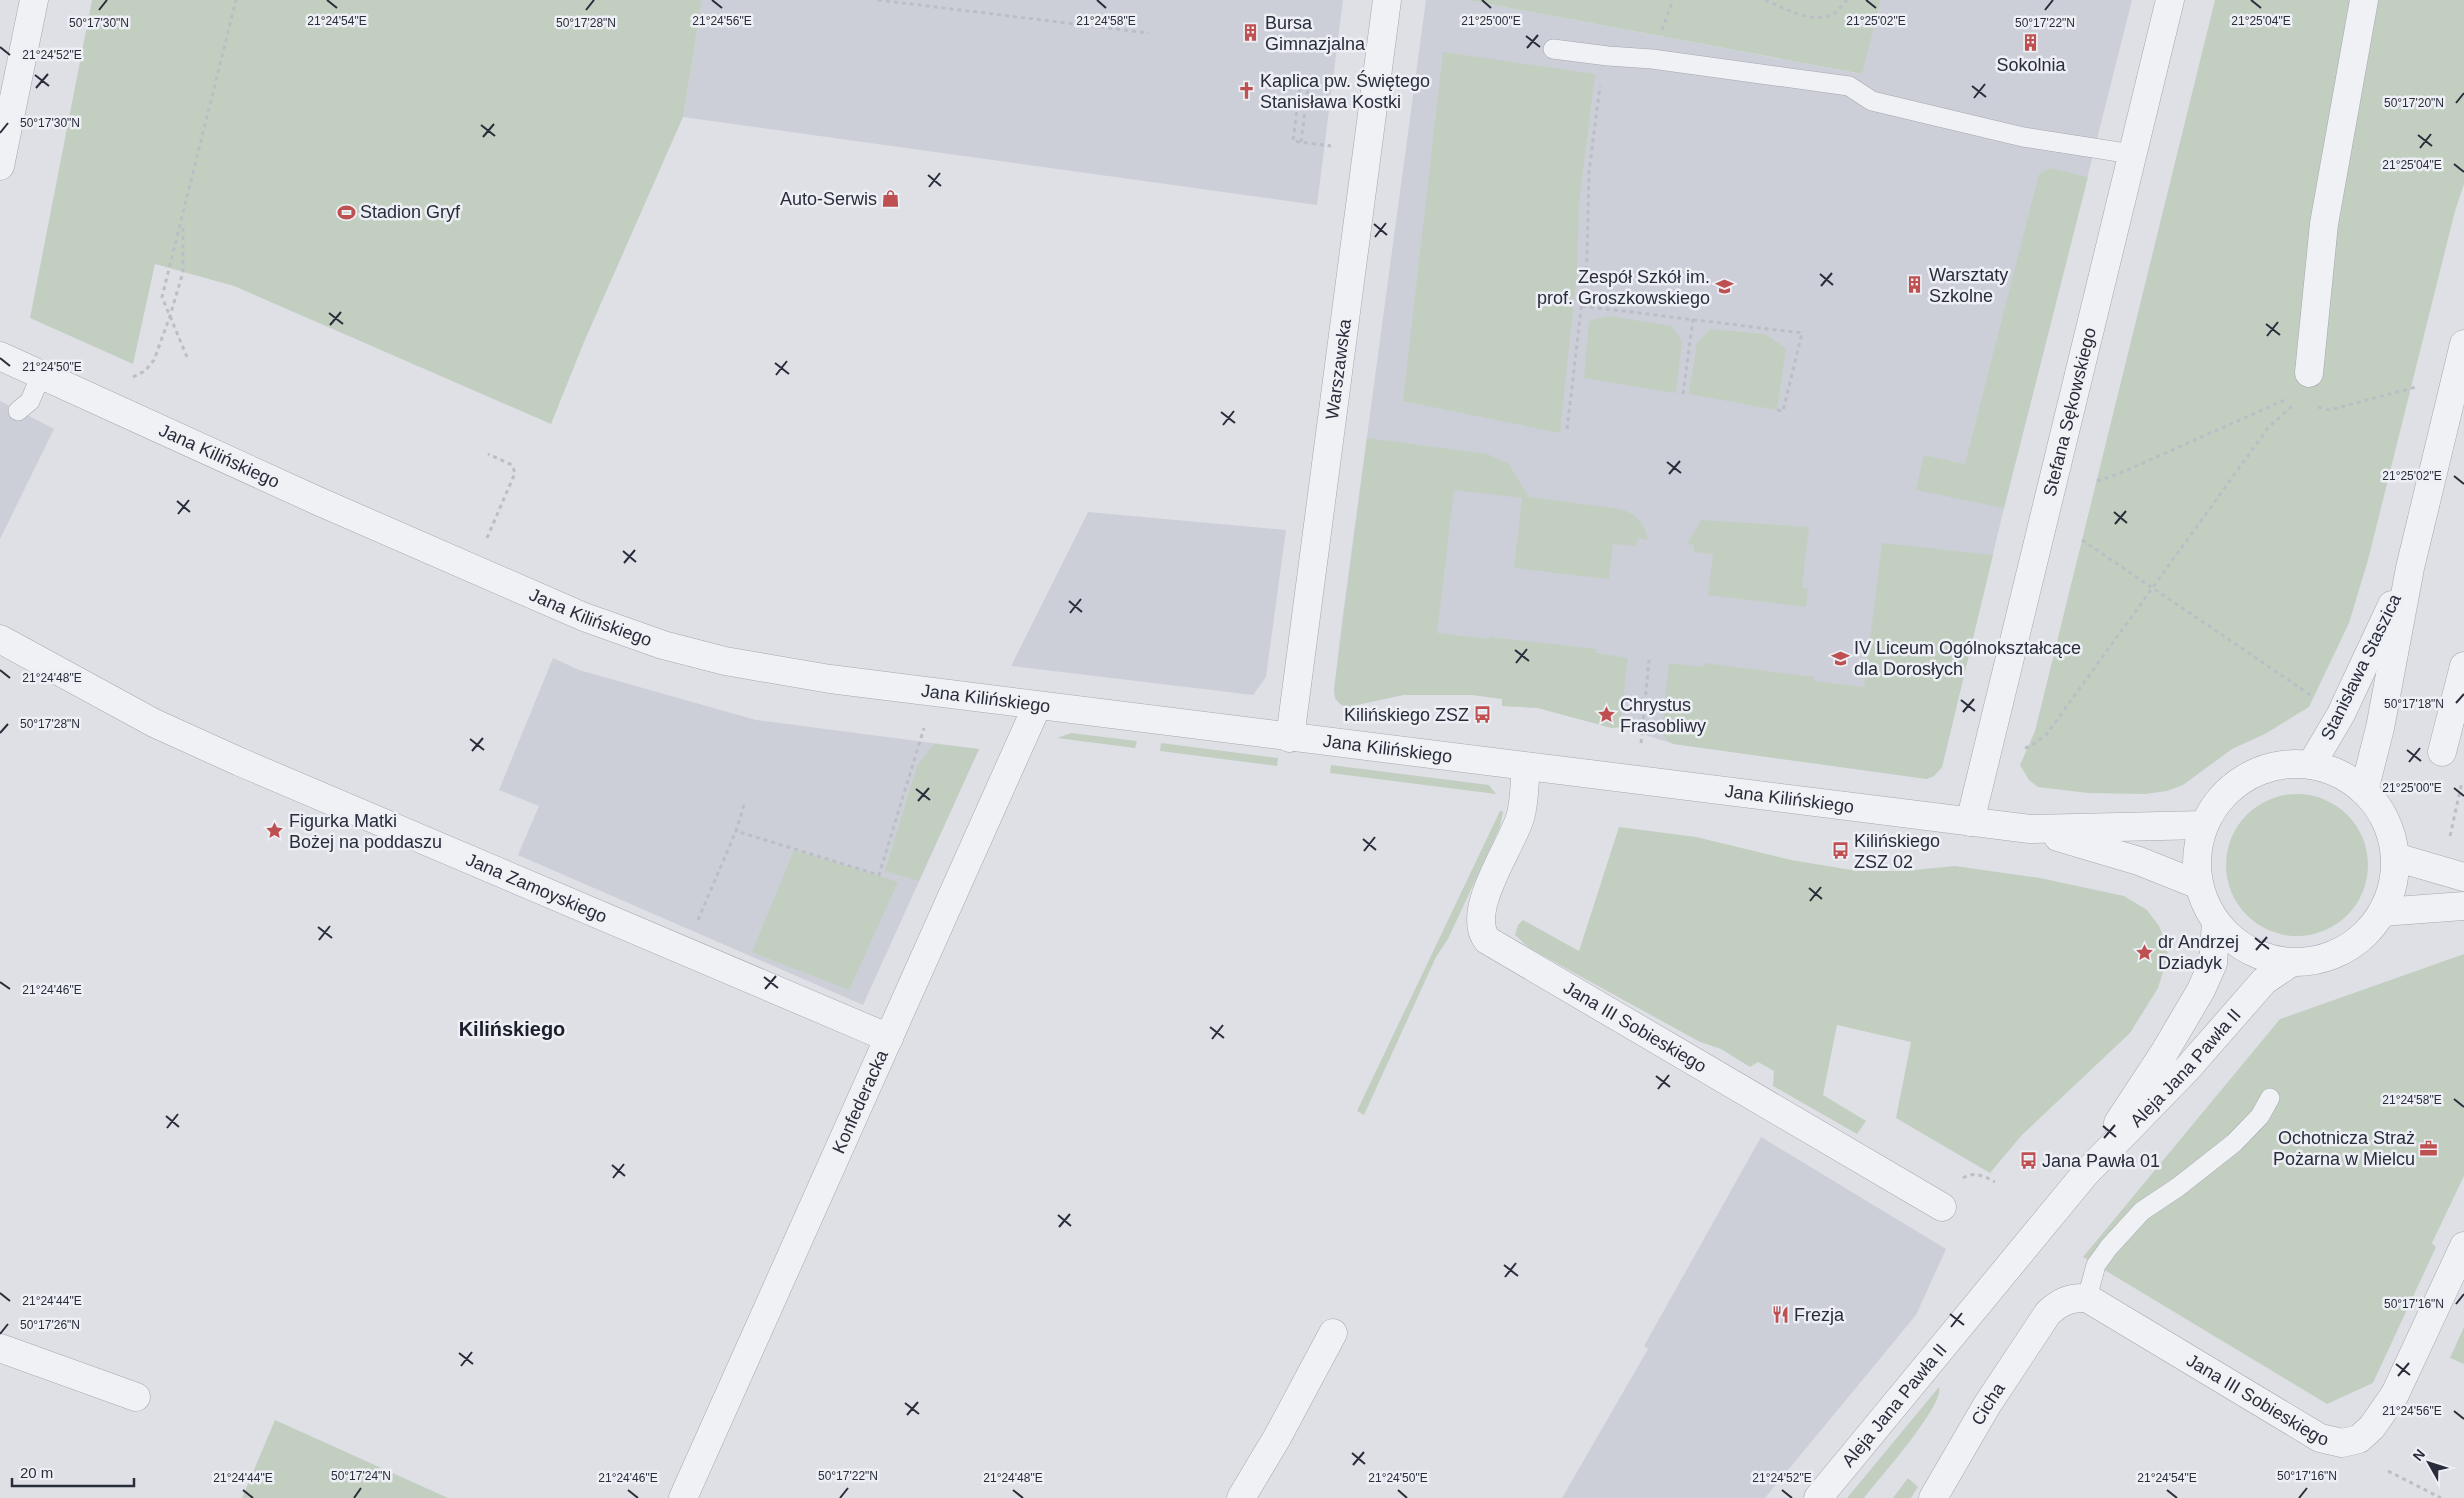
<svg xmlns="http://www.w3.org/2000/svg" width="2464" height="1498" font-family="Helvetica,sans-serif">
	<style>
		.built { fill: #cccfd7 }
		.green { fill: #c2cfc0 }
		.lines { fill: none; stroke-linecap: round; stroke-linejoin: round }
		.service-casing { stroke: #a4a7af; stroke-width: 20 }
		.pedestrian-casing { stroke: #a4a7af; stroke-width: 29 }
		.minor-casing { stroke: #a4a7af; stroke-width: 29 }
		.tertiary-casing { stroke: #a4a7af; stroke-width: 29 }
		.path { stroke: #bcbec5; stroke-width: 3; stroke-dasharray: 4 4; stroke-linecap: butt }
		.service { stroke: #f0f1f5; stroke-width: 19 }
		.pedestrian { stroke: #f0f1f5; stroke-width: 28 }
		.minor { stroke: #f0f1f5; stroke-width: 28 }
		.tertiary { stroke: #f0f1f5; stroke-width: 28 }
		.ticks { fill: none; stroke: #292d3b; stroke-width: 2 }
		.labels { text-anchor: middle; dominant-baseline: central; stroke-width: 5; stroke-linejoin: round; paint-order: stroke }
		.poi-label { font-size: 18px; fill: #292d3b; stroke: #edeff4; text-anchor: start }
		.street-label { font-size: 18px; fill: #292d3b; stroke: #edeff4 }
		.quarter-label { font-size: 20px; font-weight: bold; fill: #1b1e2b; stroke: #edeff4 }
		.ticks-label { font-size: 12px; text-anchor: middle; fill: #292d3b; stroke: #edeff4; stroke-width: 5; stroke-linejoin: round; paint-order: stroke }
	</style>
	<rect width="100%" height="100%" fill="#dee0e6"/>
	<g class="built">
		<polygon points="702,0 1343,0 1317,205 683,117"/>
		<polygon points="1426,0 1468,0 1861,74 1881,0 2132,0 2004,508 1942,767 1934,776 1927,779 1674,744 1620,727 1612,728 1538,708 1502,706 1502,699 1473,695 1403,695 1347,707 1341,705 1335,699 1334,690 1342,621"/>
		<polygon points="0,401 54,429 0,539"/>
		<polygon points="1088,512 1286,530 1266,677 1253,695 1011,666"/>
		<polygon points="553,658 579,670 756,720 979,749 863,1005 518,855 539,806 499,790"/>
		<polygon points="1761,1137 1946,1249 1916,1315 1765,1498 1562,1498 1648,1349 1644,1346"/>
	</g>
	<g class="green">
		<polygon points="92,0 702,0 683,117 584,342 551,424 234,286 155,264 133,364 30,318"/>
		<polygon points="1468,0 1881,0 1862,74"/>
		<polygon points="2215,0 2464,0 2464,184 2455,211 2368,560 2349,623 2309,707 2265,734 2232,749 2183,785 2167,791 2145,794 2088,793 2038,787 2029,780 2020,765 2035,731"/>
		<polygon points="1443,52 1595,74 1579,203 1577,272 1560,433 1403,401"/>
		<polygon points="2050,168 2088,177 2004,508 1916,490 1924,455 1965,464 2039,174"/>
		<polygon points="1609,316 1671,326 1682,341 1676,393 1584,378 1589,321"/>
		<polygon points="1710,329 1765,334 1786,348 1777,410 1689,394 1697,343"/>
		<path d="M1367,438L1487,454L1508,463L1529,497L1620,509C1637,514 1644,522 1648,540L1638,538L1636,546L1613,544L1609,579L1514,568L1522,498L1454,490L1437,633L1489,639L1491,637L1597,649L1596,653L1628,658L1620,727L1612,728L1538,708L1502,706V699L1473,695H1403L1347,707C1338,704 1335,699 1334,690Z"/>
		<polygon points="1701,520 1809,527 1802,587 1808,588 1806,607 1708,595 1713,554 1694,552 1694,545 1687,544"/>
		<polygon points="1882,543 1993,555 1942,767 1934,776 1927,779 1674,744 1665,739 1662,730 1669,663 1703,667 1704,663 1814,677 1814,681 1864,687"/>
		<polygon points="1071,733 1137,741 1135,748 1057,738"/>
		<polygon points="1161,743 1278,758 1277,766 1160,751"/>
		<polygon points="934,744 979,749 919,881 885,871 917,766"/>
		<polygon points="1331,765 1489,785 1496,794 1330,773"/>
		<circle cx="2297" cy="865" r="71"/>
		<polygon points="1500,811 1503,811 1500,827 1448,939 1436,957 1364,1115 1357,1111"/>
		<polygon points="1619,827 1696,837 1791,860 1858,871 1903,871 1955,866 2040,878 2124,896 2147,910 2159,926 2165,941 2168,956 2158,988 2130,1033 2022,1135 1990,1173 1896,1118 1911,1042 1837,1025 1823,1095 1866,1121 1857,1134 1773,1086 1774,1071 1758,1062 1750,1067 1721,1049 1700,1042 1529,948 1515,935 1518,925 1523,920 1579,951"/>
		<polygon points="794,850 898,882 849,990 752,952"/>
		<polygon points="2464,954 2464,1176 2432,1243 2436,1247 2373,1383 2327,1404 2083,1257 2280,1019"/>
		<polygon points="2464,1327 2464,1364 2450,1358"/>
		<path d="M1939,1387C1945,1405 1877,1481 1864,1498H1847Z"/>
		<polygon points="275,1420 448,1498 242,1498"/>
		<polygon points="1908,1478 1918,1487 1911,1498 1893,1498"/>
	</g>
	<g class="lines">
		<defs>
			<g id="service">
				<polyline points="1553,49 1608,56 1652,59 1849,86 1872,101 2023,137 2132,154"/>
				<polyline points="18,411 30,401 41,375"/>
				<polyline points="2087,1298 2096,1265 2109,1247 2142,1211 2178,1187 2234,1143 2260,1116 2270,1098"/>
			</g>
			<polyline id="pedestrian" points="2309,373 2324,224 2364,0"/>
			<g id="minor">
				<polyline points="0,166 34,0"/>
				<path id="s1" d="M0,639L154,723L240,762L889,1038"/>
				<path id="s2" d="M1290,738L1387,0"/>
				<polyline points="2442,752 2464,666"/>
				<path id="s3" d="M1526,767C1524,784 1525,802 1520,818C1510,849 1465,911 1487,940L1942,1207"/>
				<path id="s4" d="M1970,822L2170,0"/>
				<polyline points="0,1348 136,1397"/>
				<path id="s5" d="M683,1498L1037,706"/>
				<polyline points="1241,1498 1278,1436 1333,1333"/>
				<path id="s6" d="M1933,1498L1987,1405L2048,1313C2060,1302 2070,1297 2087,1298L2320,1438L2342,1443L2359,1439L2372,1427L2395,1394L2464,1246"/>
			</g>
			<g id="tertiary">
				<path id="s7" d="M0,356L318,501L584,617L663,645L725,661L830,679L2030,829L2204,825"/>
				<circle cx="2296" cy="863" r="99"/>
				<polyline points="2311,765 2341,714 2392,605"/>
				<polyline points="2364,791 2380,728 2410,568 2464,344"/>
				<polyline points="2058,837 2139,861 2199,885"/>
				<polyline points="2395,857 2464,877"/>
				<polyline points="2382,912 2464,906"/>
				<polyline points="2118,1123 2164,1053 2201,990 2213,963 2216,923"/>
				<path id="s8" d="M1818,1498L2085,1174L2187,1069L2264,981L2289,964"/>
			</g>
		</defs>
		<use href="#service" class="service-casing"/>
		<use href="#pedestrian" class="pedestrian-casing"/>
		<use href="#minor" class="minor-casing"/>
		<use href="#tertiary" class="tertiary-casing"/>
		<g class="path">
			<polyline points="878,0 1149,33"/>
			<path d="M1765,0C1784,8 1813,25 1833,14C1838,11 1843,4 1847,0"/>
			<polyline points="1662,30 1673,0"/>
			<path d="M1301,142L1309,80L1301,79L1293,141C1306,143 1319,144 1331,146"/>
			<polyline points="1582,306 1802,333 1783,411 1777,410"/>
			<polyline points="187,357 162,297 236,0"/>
			<polyline points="133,377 145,371 154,360 170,316 183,272 183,224"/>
			<polyline points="1683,394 1693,319"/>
			<polyline points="2318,407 2330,410 2416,387"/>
			<polyline points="1567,429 1587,258 1589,172 1600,86"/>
			<polyline points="2097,481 2118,474 2287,399"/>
			<polyline points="487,538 515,473 512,465 488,454"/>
			<polyline points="2082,540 2312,696"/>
			<polyline points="1641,743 1649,660"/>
			<polyline points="2025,748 2031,746 2046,735 2268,428 2294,404"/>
			<polyline points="744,805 736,831 879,875 924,728"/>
			<polyline points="2450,836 2462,782"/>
			<polyline points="698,920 736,831"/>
			<path d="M1963,1178C1974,1171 1984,1176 1995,1182"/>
			<polyline points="2388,1471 2441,1498"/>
		</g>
		<use href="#service" class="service"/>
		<use href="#pedestrian" class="pedestrian"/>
		<use href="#minor" class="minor"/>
		<use href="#tertiary" class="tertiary"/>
	</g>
	<path class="ticks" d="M327,0L337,8M712,0L722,8M1097,0L1106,8M1482,0L1491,8M1866,0L1876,8M2251,0L2261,8M99,10L107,0M586,10L594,0M2045,10L2053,0M1526,36L1540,47M0,47L10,55M1527,48L1538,35M35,75L49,86M1972,86L1986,97M36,88L48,74M1974,98L1985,84M2456,103L2464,93M481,125L495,136M0,133L8,123M2418,135L2432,146M483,137L494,124M2420,148L2431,134M2454,164L2464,172M928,175L941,186M929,187L940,173M1374,224L1387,235M1375,237L1386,223M1820,274L1833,285M1821,286L1832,273M329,313L343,324M2266,324L2280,335M330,325L341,312M2267,336L2278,322M0,358L10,366M775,363L789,374M776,375L787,361M1221,412L1235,423M1223,425L1234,411M1667,462L1681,473M1669,474L1680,461M2454,476L2464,484M177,501L190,512M2114,512L2127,523M178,514L189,500M2115,524L2126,511M623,551L636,562M624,563L635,550M1069,601L1082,612M1070,613L1081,599M1515,650L1529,661M1516,663L1527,649M0,670L10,678M1961,700L1975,711M2456,703L2464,694M1963,712L1974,699M0,733L8,724M470,739L484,750M2407,750L2421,761M472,751L483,738M2409,762L2420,748M2454,788L2464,796M916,789L930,800M918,801L929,788M1363,839L1376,850M1364,851L1375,837M1809,888L1822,899M1810,901L1821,887M318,927L332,938M2255,938L2269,949M319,940L330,926M2256,950L2267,937M764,977L778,988M0,982L10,989M765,989L776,976M1210,1027L1224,1038M1212,1039L1223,1025M1656,1076L1670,1087M1658,1089L1669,1075M2454,1099L2464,1107M166,1116L179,1127M2103,1126L2116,1137M167,1128L178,1114M2104,1138L2115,1125M612,1165L625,1176M613,1178L624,1164M1058,1215L1071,1226M1059,1227L1070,1214M1504,1265L1518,1276M1505,1277L1516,1263M0,1293L10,1301M2456,1304L2464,1294M1950,1314L1964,1325M1951,1327L1962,1313M0,1334L8,1324M459,1353L473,1364M2396,1364L2410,1375M461,1366L472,1352M2398,1376L2409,1363M905,1403L919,1414M2454,1411L2464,1419M907,1415L918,1402M1352,1453L1365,1464M1353,1465L1364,1452M243,1490L253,1498M628,1490L638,1498M1013,1490L1023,1498M1398,1490L1407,1498M1782,1490L1792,1498M2167,1490L2177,1498M354,1498L361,1488M840,1498L848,1488M2299,1498L2307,1488"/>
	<defs>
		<symbol id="building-bare" viewBox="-9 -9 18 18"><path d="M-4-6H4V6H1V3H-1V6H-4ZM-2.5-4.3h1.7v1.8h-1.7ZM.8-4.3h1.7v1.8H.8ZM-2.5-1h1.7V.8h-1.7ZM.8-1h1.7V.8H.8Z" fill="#be5051" stroke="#edeff4" stroke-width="2.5" paint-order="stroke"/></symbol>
		<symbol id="church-bare" viewBox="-9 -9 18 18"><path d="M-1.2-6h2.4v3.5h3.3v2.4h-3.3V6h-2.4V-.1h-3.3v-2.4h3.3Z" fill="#be5051" stroke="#edeff4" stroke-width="2.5" paint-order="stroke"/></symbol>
		<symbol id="shop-bare" viewBox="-9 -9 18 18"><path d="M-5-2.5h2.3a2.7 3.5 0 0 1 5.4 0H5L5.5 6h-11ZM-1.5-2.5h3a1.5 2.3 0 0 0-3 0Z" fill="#be5051" stroke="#edeff4" stroke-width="2.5" paint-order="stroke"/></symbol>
		<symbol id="stadium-bare" viewBox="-9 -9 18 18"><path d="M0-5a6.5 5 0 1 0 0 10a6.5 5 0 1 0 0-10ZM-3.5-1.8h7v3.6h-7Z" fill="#be5051" stroke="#edeff4" stroke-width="2.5" paint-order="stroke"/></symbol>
		<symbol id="school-bare" viewBox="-9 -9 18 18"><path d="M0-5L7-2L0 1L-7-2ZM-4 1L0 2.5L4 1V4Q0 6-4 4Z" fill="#be5051" stroke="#edeff4" stroke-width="2.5" paint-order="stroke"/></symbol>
		<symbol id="bus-bare" viewBox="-9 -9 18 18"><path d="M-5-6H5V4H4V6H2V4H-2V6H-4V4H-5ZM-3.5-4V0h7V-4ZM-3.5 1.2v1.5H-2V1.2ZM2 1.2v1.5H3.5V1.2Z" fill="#be5051" stroke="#edeff4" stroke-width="2.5" paint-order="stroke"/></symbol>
		<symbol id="sight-bare" viewBox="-9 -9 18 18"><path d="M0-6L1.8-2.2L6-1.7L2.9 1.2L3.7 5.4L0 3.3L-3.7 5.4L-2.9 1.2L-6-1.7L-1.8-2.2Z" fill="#be5051" stroke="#edeff4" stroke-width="2.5" paint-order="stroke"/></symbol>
		<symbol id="office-bare" viewBox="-9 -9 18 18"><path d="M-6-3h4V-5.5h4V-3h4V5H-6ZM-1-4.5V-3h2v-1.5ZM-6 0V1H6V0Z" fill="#be5051" stroke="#edeff4" stroke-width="2.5" paint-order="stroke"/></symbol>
		<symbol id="restaurant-bare" viewBox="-9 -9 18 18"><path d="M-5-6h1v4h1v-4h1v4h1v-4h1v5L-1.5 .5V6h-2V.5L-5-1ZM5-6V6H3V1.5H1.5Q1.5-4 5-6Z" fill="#be5051" stroke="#edeff4" stroke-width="2.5" paint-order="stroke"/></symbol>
	</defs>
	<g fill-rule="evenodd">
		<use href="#building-bare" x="1238" y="20" width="25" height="25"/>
		<use href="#building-bare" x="2018" y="30" width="25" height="25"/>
		<use href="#church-bare" x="1234" y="78" width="25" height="25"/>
		<use href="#shop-bare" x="878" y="186" width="25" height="25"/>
		<use href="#stadium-bare" x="334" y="200" width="25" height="25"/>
		<use href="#building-bare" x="1902" y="272" width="25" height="25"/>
		<use href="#school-bare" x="1712" y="274" width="25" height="25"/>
		<use href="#school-bare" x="1828" y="646" width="25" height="25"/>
		<use href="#bus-bare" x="1470" y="702" width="25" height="25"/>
		<use href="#sight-bare" x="1594" y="702" width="25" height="25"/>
		<use href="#sight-bare" x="262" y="818" width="25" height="25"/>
		<use href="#bus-bare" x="1828" y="838" width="25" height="25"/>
		<use href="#sight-bare" x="2132" y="940" width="25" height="25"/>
		<use href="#office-bare" x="2416" y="1136" width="25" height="25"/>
		<use href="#bus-bare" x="2016" y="1148" width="25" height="25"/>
		<use href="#restaurant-bare" x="1768" y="1302" width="25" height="25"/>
	</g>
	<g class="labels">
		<g class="poi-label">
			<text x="1265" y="23">Bursa<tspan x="1265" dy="21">Gimnazjalna</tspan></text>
			<text x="2031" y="65" text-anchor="middle">Sokolnia</text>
			<text x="1260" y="81">Kaplica pw. Świętego<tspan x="1260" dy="21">Stanisława Kostki</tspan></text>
			<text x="877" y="199" text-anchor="end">Auto-Serwis</text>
			<text x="360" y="212">Stadion Gryf</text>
			<text x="1929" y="275">Warsztaty<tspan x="1929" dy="21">Szkolne</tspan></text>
			<text x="1710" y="277" text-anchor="end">Zespół Szkół im.<tspan x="1710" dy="21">prof. Groszkowskiego</tspan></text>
			<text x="1854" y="648">IV Liceum Ogólnokształcące<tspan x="1854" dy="21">dla Dorosłych</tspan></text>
			<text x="1620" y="705">Chrystus<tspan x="1620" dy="21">Frasobliwy</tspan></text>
			<text x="1469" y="715" text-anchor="end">Kilińskiego ZSZ</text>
			<text x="289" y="821">Figurka Matki<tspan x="289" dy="21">Bożej na poddaszu</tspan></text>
			<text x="1854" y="841">Kilińskiego<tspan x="1854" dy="21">ZSZ 02</tspan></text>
			<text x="2158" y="942">dr Andrzej<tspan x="2158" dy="21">Dziadyk</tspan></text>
			<text x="2415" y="1138" text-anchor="end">Ochotnicza Straż<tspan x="2415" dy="21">Pożarna w Mielcu</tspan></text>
			<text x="2042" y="1161">Jana Pawła 01</text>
			<text x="1794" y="1315">Frezja</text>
		</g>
		<g class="street-label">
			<text stroke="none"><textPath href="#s2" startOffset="372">Warszawska</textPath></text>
			<text stroke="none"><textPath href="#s4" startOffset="422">Stefana Sękowskiego</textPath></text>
			<text stroke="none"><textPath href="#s7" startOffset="241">Jana Kilińskiego</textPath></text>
			<text stroke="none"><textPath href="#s7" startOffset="646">Jana Kilińskiego</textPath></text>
			<text transform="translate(2361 667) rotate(-64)">Stanisława Staszica</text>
			<text stroke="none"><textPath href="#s7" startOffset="1051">Jana Kilińskiego</textPath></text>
			<text stroke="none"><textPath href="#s7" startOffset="1456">Jana Kilińskiego</textPath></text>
			<text stroke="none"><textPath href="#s7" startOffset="1861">Jana Kilińskiego</textPath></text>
			<text stroke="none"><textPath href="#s1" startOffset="592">Jana Zamoyskiego</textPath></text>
			<text stroke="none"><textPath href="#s3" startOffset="354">Jana III Sobieskiego</textPath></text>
			<text stroke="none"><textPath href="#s8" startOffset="566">Aleja Jana Pawła II</textPath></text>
			<text stroke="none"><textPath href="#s5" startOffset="434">Konfederacka</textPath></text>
			<text stroke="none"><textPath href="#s6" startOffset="460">Jana III Sobieskiego</textPath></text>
			<text stroke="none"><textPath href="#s6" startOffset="109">Cicha</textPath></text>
			<text stroke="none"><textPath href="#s8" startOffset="120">Aleja Jana Pawła II</textPath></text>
		</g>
		<g class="quarter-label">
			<text x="512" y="1029">Kilińskiego</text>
		</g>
	</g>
	<g class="ticks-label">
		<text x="2261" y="25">21°25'04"E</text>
		<text x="337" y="25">21°24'54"E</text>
		<text x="722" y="25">21°24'56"E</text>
		<text x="1106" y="25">21°24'58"E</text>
		<text x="1491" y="25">21°25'00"E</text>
		<text x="1876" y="25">21°25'02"E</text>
		<text x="99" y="27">50°17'30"N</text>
		<text x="586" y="27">50°17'28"N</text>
		<text x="2045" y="27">50°17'22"N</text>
		<text x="52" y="59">21°24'52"E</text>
		<text x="2414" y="107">50°17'20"N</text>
		<text x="50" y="127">50°17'30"N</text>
		<text x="2412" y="169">21°25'04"E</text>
		<text x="52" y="371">21°24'50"E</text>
		<text x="2412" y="480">21°25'02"E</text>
		<text x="52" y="682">21°24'48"E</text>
		<text x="2414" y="708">50°17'18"N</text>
		<text x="50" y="728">50°17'28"N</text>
		<text x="2412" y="792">21°25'00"E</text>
		<text x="52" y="994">21°24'46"E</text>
		<text x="2412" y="1104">21°24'58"E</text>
		<text x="52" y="1305">21°24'44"E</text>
		<text x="2414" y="1308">50°17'16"N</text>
		<text x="50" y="1329">50°17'26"N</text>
		<text x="2412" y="1415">21°24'56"E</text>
		<text x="361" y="1480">50°17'24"N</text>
		<text x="848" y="1480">50°17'22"N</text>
		<text x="2307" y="1480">50°17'16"N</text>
		<text x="243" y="1482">21°24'44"E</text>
		<text x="628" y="1482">21°24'46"E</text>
		<text x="1013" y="1482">21°24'48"E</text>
		<text x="1398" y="1482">21°24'50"E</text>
		<text x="1782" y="1482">21°24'52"E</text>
		<text x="2167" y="1482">21°24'54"E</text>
	</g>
	<g transform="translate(2429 1463) rotate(309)" stroke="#edeff4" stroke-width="4" paint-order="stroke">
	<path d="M0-4L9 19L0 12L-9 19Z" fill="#292d3b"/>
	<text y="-8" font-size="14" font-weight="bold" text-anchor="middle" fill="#292d3b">N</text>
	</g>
	<path d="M12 1478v8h122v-8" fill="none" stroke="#292d3b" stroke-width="2.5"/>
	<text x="20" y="1478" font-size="15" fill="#292d3b" stroke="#edeff4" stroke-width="4" paint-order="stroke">20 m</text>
</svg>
